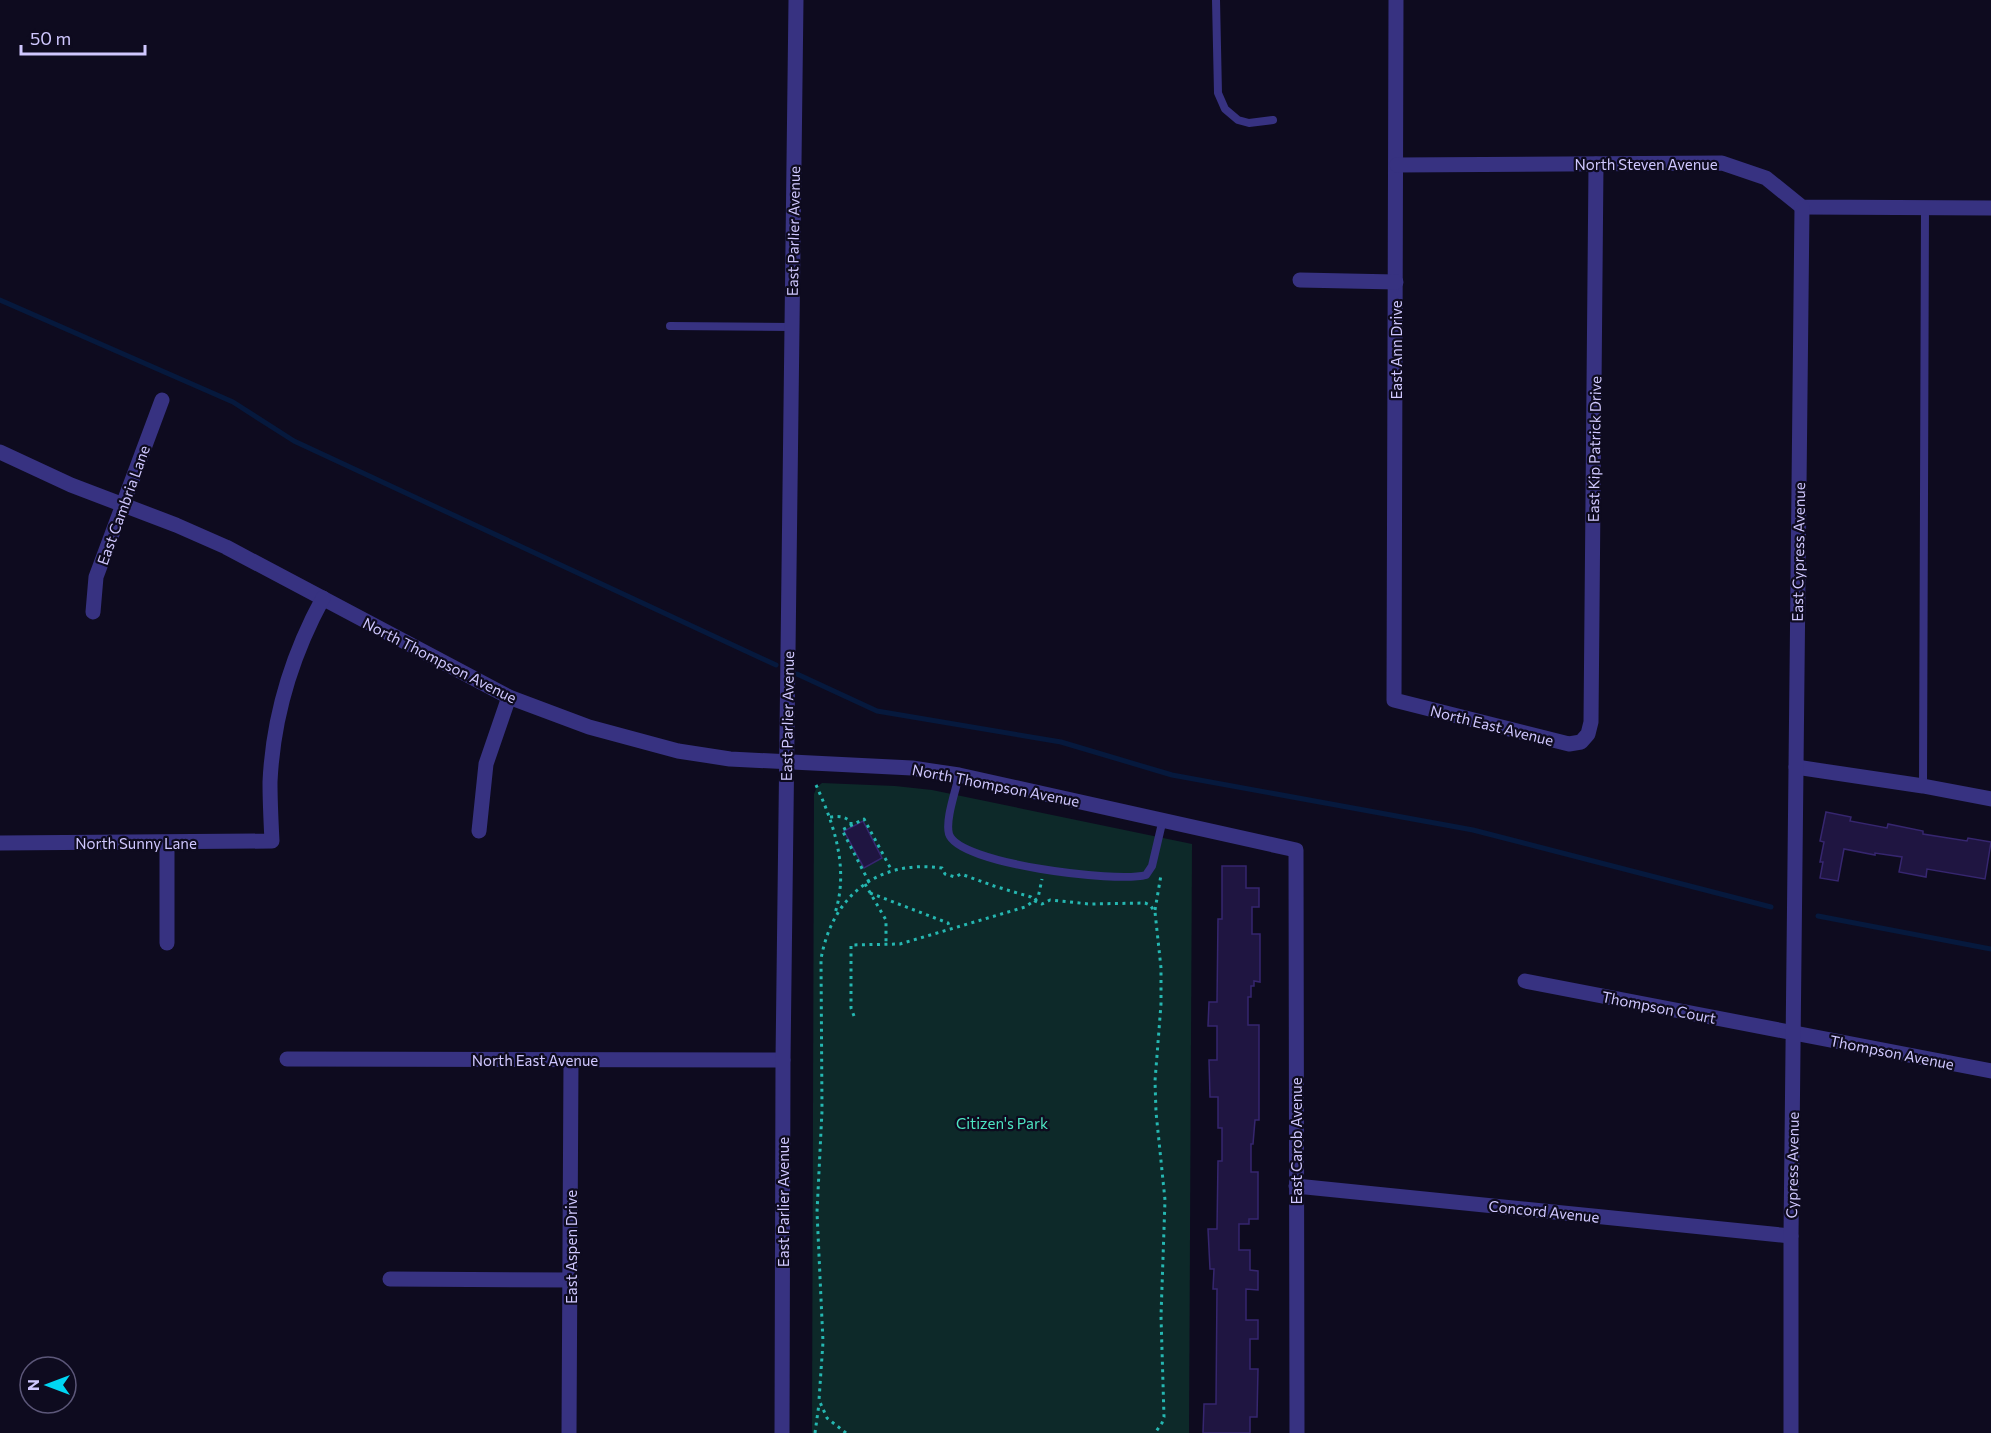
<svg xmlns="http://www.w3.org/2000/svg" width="1991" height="1433" font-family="Commissioner,sans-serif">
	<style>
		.green { fill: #0d2929 }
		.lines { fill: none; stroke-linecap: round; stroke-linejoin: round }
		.stream { stroke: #06193d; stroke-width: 5 }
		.building { fill: #1f1541; stroke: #36266f; stroke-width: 1.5 }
		.path { stroke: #25b7b1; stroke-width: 3; stroke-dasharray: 3 4.5; stroke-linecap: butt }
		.service { stroke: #373281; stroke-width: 8 }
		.minor { stroke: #373281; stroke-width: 15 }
		.tertiary { stroke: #373281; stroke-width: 15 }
		.labels { text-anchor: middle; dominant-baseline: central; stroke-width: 4.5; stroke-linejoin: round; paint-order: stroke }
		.street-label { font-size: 15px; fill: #d0c8ff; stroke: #0e0b1f }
		.park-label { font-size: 15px; fill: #4de6c3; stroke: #0e0b1f }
	</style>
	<rect width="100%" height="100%" fill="#0e0b1f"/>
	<polygon class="green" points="822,783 895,786 932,790 1192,844 1189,1433 812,1433 814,794 817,787"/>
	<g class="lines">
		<g class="stream">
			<polyline points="0,300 233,402 294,441 776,665"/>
			<polyline points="797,674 877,711 1061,742 1172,775 1473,830 1771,907"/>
			<polyline points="1818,916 1991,949"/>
		</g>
	</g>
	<g class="building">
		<polygon points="1826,812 1851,817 1850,821 1887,828 1888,824 1923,831 1923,834 1967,841 1968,838 1991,842 1985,879 1927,869 1926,877 1899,872 1902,857 1875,853 1875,855 1844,849 1838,881 1820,878 1823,862 1820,862 1824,842 1820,841"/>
		<polygon points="863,821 882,858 864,868 844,831"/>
		<polygon points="1222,866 1246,866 1246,888 1259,888 1259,907 1252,907 1252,934 1260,934 1260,982 1254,981 1254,986 1251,986 1251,997 1248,997 1248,1025 1259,1025 1259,1120 1255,1120 1253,1144 1251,1144 1251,1172 1258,1172 1258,1219 1249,1219 1249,1224 1239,1224 1239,1250 1250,1250 1250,1270 1258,1271 1258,1290 1246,1289 1246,1320 1258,1320 1258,1339 1250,1339 1250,1369 1258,1369 1257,1417 1250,1417 1250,1433 1203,1433 1204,1404 1216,1404 1217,1289 1213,1289 1214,1269 1210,1269 1208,1229 1217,1229 1218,1161 1222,1161 1222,1128 1218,1128 1218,1097 1210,1097 1209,1060 1217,1060 1217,1026 1208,1026 1209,1002 1217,1002 1218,919 1222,919"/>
	</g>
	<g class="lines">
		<g class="path">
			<path d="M816,785C835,826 849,870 835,913"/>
			<path d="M830,817C839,816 844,816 851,822V825"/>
			<polyline points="869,882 842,830 864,819 892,871"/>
			<polyline points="865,884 886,920 886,945"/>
			<polyline points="870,893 948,923 950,929"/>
			<polyline points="1155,910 1161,875"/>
			<polyline points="854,1016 851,1008 851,945 900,944 1025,907 1038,898 1042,879"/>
			<polyline points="815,1433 819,1404"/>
			<path d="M846,1433L827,1418L819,1400L823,1342L817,1212L822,1111L821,959C832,896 878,859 942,868L945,874L955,877L961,874L994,886L1031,897L1035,901L1042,904L1050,900L1089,904L1145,903L1150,905L1155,912L1161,968V1004L1155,1081L1156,1112L1165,1200L1161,1316L1164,1417L1162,1423L1155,1433"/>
		</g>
		<g class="service">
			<polyline points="1216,0 1218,93 1225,109 1238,120 1249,123 1273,120"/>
			<polyline points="670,326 792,327"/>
			<path d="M959,775C956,790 945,820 949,834C958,864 1116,883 1146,875L1152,866L1163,819"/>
			<polyline points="1923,786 1925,207"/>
		</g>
		<g class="minor">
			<polyline points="1396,0 1394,700 1569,744 1581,742 1588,734 1591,722 1596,164"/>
			<polyline points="1397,165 1722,163 1766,178 1802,207 1991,208"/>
			<polyline points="1300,280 1396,282"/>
			<polyline points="0,452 71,485 176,525 226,547 509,697 589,727 678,751 730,759 912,768 959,775 1296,850 1297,1433"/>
			<polyline points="93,612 96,577 162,400"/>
			<polyline points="1796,767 1923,786 1991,799"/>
			<polyline points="479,831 486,764 509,697"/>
			<path d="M0,843L272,841C271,822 270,802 270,782C273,717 292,655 323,598"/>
			<polyline points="167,843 167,943"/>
			<polyline points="1525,981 1991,1071"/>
			<polyline points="287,1059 783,1060"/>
			<polyline points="1296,1186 1791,1236"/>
			<polyline points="390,1279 571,1280"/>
			<polyline points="569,1433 571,1060"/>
			<polyline points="1791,1433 1791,1236 1802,207"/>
		</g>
		<polyline class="tertiary" points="782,1433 783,1060 796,0"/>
	</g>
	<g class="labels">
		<g class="street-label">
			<text x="1646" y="164">North Steven Avenue</text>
			<text transform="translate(793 231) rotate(-89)">East Parlier Avenue</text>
			<text transform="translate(1396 350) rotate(-90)">East Ann Drive</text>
			<text transform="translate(1594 449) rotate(-89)">East Kip Patrick Drive</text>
			<text transform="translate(123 505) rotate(-70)">East Cambria Lane</text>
			<text transform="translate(1798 552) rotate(-89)">East Cypress Avenue</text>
			<text transform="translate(440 660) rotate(27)">North Thompson Avenue</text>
			<text transform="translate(787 716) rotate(-89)">East Parlier Avenue</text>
			<text transform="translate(1492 725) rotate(14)">North East Avenue</text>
			<text transform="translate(996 785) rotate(11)">North Thompson Avenue</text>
			<text x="136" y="843">North Sunny Lane</text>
			<text transform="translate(1659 1007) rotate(11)">Thompson Court</text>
			<text transform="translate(1892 1052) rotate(11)">Thompson Avenue</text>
			<text x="535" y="1060">North East Avenue</text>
			<text transform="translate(1296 1141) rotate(-90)">East Carob Avenue</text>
			<text transform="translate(1792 1165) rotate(-89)">Cypress Avenue</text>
			<text transform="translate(783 1202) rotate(-90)">East Parlier Avenue</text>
			<text transform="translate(1544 1211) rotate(6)">Concord Avenue</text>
			<text transform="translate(571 1247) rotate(-90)">East Aspen Drive</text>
		</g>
		<g class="park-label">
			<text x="1002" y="1123">Citizen's Park</text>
		</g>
	</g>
	<g transform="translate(48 1385) rotate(270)"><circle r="28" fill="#0e0b1f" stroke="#5c5779" stroke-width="1.5"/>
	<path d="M0-4.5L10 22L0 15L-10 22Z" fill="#00d6f3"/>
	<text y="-9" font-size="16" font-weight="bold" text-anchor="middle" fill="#d0c8ff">N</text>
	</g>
	<path d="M21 45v9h124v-9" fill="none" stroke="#d0c8ff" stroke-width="3"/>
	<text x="30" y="45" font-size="18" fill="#d0c8ff" stroke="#0e0b1f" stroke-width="4.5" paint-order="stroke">50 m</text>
</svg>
